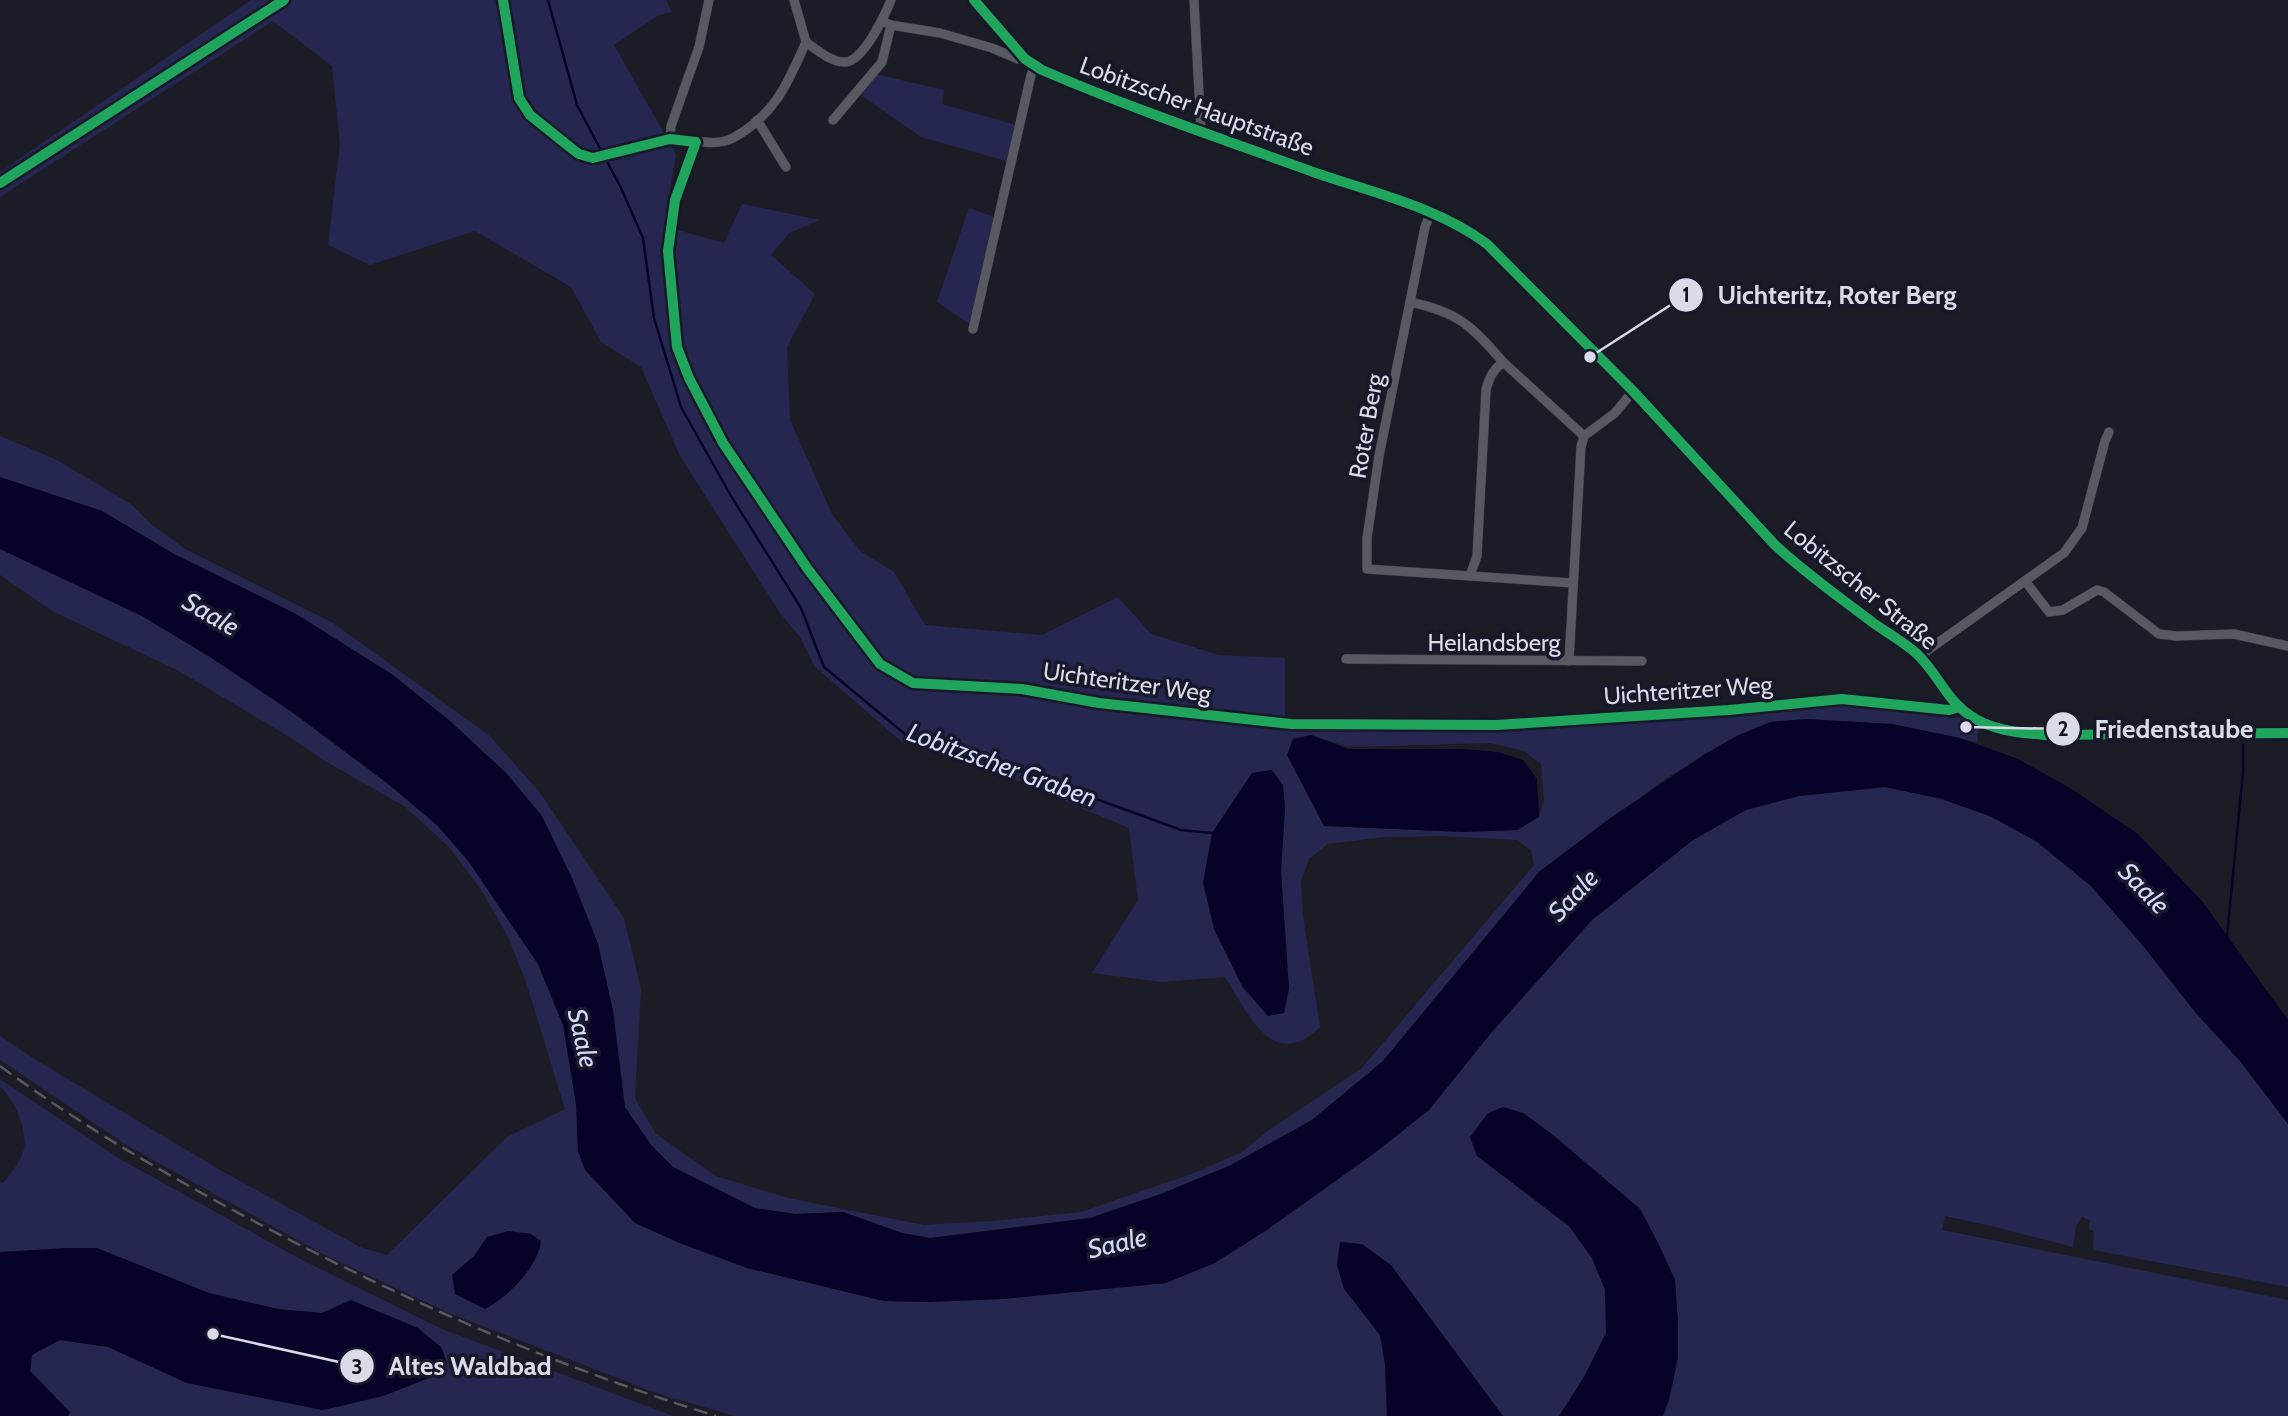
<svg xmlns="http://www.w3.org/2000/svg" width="2288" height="1416" font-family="Cabin,sans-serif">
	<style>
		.green { fill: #262750; fill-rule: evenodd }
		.water { fill: #070328 }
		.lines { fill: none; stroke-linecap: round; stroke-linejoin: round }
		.stream { stroke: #070328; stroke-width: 2.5 }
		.minor-casing { stroke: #36363e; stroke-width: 10 }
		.tertiary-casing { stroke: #36363e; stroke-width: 12 }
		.minor { stroke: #585a62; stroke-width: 9 }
		.tertiary { stroke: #585a62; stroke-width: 10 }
		.rail { stroke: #575860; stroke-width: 2.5; stroke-dasharray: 14 7; stroke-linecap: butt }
		.cycleway-casing { stroke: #17192b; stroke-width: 15 }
		.cycleway { stroke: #20a55d; stroke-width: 10 }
		.labels { text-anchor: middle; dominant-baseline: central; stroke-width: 7; stroke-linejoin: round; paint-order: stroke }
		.street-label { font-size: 24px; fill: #d9dbe8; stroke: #17192b }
		.water-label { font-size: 26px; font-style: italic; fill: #d4d9fb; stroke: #17192b }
		.leader { fill: none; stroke: #d9dbe8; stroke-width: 2.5 }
		.callout-dot { fill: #d9dbe8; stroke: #17192b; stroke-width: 2.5 }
		.mark-label { font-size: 21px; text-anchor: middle; font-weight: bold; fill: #111 }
		.callout-label { font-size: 26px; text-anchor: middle; font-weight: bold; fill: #d9dbe8; stroke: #17192b; stroke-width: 7; stroke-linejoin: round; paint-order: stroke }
	</style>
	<rect width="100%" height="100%" fill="#1c1c26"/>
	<g class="green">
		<path d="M251,0H666L672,12L659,15L614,45L676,154L664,226L724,243L742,204L820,220L789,233L771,255L815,294L787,347L790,420L832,514L860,551L894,572L925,625L1042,635L1118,597L1151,634L1219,655L1285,658V727L1370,731L1497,729L1842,704L1953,718L1965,717L1979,726L1977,742L1892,724L1807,719L1770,722L1736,736L1668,777L1540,871L1383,1061L1312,1120L1231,1165L1161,1194L1090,1218L930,1238L902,1233L843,1212L795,1214L755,1208L673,1167L651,1145L625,1107L572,878L558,850L507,774L450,721L393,675L296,614L174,554L102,511L0,477V436L55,459L131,504L152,525L187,550L333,623L490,736L541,794L624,918L641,989L635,1098L656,1134L716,1176L788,1198L924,1225L992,1221L1081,1212L1194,1173L1242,1152L1269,1130L1361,1069L1534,865L1531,851L1518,840L1442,836L1384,837L1328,844L1309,859L1301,881L1303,916L1320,1027C1272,1073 1249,1014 1225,977L1161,982L1092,973L1138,900L1129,828L1052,796L1043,789L902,742L815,667L800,637L780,613L680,456L641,367L601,342L571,287L475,231L370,265L328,245L340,144L332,66L273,21L0,197V172ZM1311,735L1348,747L1490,743L1524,751L1541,764L1544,799L1539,817L1517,830L1464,832L1325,826L1288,754L1293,739ZM1252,773L1285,807L1281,871L1289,989L1268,1016L1242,986L1214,929L1212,833Z"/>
		<polygon points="875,74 944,90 942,104 1016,125 1006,161 921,137 861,95"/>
		<polygon points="969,208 994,217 971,325 937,302"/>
		<path d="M0,549L142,616L210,657L292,712L387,783L437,825L469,862L538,964L563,1025L576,1104L578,1151L635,1223L682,1244L747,1268L884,1301L928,1302L1003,1299L1166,1283L1328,1187L1429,1110L1491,1033L1592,920L1693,840L1745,810L1799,796L1886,787L1942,799L1992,817L2037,842L2091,886L2144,947L2195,1012L2240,1061L2288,1124V1287L2093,1250L2094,1231L2089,1229L2090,1220L2082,1217L2076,1226L2073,1247L1991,1226L1945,1216L1942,1230L2288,1300V1416H1663L1669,1400L1675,1280L1659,1245L1640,1209L1553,1135L1523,1113L1477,1156L1569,1226L1592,1258L1605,1290L1606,1333L1584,1377L1559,1416H1503L1463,1363L1368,1318L1380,1335L1385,1364L1387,1416H735L659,1394L449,1313L323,1254L128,1146L0,1060V1036L36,1060L220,1170L360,1247L387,1255L507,1137L565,1109L525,979L508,937L482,891L448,846L404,806L325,761L291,738L179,671L54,612L0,575ZM508,1231L531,1234L452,1275L474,1256L487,1238Z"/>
		<path d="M0,1079L120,1159L300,1259L442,1329L673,1416H68L70,1412L30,1371L32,1355L60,1340L108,1347L187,1383L323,1410L383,1396L429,1378L352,1300L322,1313L278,1309L209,1293L97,1248L0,1252V1182L3,1183C10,1174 18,1165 22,1155C31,1137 15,1099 0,1087Z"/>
	</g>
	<g class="water">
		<polygon points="0,477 102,511 174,554 296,614 393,675 450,721 507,774 542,816 572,878 598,944 613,1010 625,1107 651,1145 673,1167 755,1208 795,1214 843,1212 902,1233 930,1238 1090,1218 1161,1194 1231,1165 1312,1120 1383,1061 1540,871 1609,819 1705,754 1737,736 1770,722 1807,719 1892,724 1960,738 2018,759 2070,788 2138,834 2202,901 2288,1020 2288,1124 2240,1061 2195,1012 2144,947 2091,886 2037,842 1992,817 1942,799 1885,787 1799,796 1746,810 1693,840 1592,920 1491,1033 1429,1110 1376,1152 1267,1230 1215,1263 1166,1283 1003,1299 928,1302 884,1301 747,1268 682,1244 635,1223 585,1170 578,1151 576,1104 563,1025 538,964 469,862 437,825 387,783 292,712 210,657 142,616 0,549"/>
		<polygon points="1311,735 1348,749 1463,749 1498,752 1523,760 1537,779 1539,817 1517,830 1464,832 1324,826 1287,755 1293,739"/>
		<polygon points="1272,770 1283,785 1285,807 1281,871 1289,989 1284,1013 1268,1016 1242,986 1214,929 1203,883 1212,833 1252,773"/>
		<polygon points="1503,1107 1523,1113 1553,1135 1640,1209 1659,1245 1675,1280 1678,1321 1678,1358 1669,1400 1663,1416 1559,1416 1584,1377 1606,1333 1605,1290 1592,1258 1569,1226 1477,1156 1470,1137 1488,1113"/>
		<path d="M508,1231L531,1234L541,1241C538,1267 508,1297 485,1309L455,1294L452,1275L474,1256L487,1237Z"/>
		<polygon points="1340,1242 1362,1244 1391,1265 1503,1416 1387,1416 1385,1364 1380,1335 1344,1289 1337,1265"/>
		<polygon points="66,1248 97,1248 209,1293 278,1309 322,1313 351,1300 418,1328 441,1347 447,1363 429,1378 383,1396 323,1410 187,1383 108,1347 60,1340 32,1355 30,1371 70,1412 68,1416 0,1416 0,1252"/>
	</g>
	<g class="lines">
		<g class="stream">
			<polyline points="548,0 577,105 621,188 643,238 654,318 681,407 731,496 801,608 824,667 906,735 1020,771 1181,830 1212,833"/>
			<polyline points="2227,936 2243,772 2243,745"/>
		</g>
		<defs>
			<g id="minor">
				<path d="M503,0L519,98C528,115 541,123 556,135C566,143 575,153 587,157C601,161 649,139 670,139C691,138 713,148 733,138C775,115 788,83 806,42L794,0"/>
				<polyline points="974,0 1025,59 1042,70 1063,79"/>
				<polyline points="1194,0 1201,130"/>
				<polyline points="882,21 891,25 940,33 992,48 1018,59 1025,59"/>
				<path d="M806,42C817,50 832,63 846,62C864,60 885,15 891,0"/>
				<polyline points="757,120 786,167"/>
				<polyline points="833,120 882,62 891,25"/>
				<polyline points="670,139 671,126 699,47 709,0"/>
				<polyline points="696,142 675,200 668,251 677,347 689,378 723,443 807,568 880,664 913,683 1022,689 1099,703 1291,724 1497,725 1729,710 1842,699 1949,710 1960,707"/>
				<polyline points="1410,302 1425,227 1431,212"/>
				<polyline points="973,329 1031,75 1035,66"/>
				<path d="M1503,362C1472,326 1458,312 1410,302L1379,456L1367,538V569L1573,583"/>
				<path d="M1470,576L1477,556L1486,390C1489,378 1493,370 1503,362L1584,436"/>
				<polyline points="2025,581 2049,612 2063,610 2097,590 2104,592 2159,634 2176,636 2234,634 2288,646"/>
				<polyline points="1921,658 1928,650 2064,553 2082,528 2105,441 2109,432"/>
				<polyline points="1346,659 1642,661"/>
				<polyline points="1569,661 1581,447 1584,436 1615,413 1633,391"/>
			</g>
			<path id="tertiary" d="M1063,79C1146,110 1230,142 1314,172C1373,193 1436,206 1487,244L1633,391L1775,545C1805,573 1839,597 1872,622C1886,632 1902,641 1916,653C1936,671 1946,699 1968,714C1989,730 2019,733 2045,735L2288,733"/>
		</defs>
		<use href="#minor" class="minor-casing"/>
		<use href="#tertiary" class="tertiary-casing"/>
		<use href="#minor" class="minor"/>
		<use href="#tertiary" class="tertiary"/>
		<path class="rail" d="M0,1066C90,1132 187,1187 286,1238C424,1309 567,1370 716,1416"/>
		<defs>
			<g id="cycleway">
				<polyline points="503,0 519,98 530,115 571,148 579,154 593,158 670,139 696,142 675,200 668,251 677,347 689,378 723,443 807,568 880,664 913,683 1022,689 1099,703 1291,724 1497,725 1729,710 1842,699 1949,710 1960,707"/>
				<path d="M974,0L1025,59L1042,70C1130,108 1225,140 1316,173C1374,193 1437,207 1487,244L1633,391L1775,545C1805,573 1839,597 1872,622C1886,632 1902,641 1916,653C1936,671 1946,699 1968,714C1989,730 2019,733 2045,735L2288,733"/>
				<polyline points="0,183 284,0"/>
			</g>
		</defs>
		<use href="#cycleway" class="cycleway-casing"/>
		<use href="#cycleway" class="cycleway"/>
	</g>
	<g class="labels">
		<g class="street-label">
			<text transform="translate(1197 106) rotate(20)">Lobitzscher Hauptstraße</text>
			<text transform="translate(1366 426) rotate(-80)">Roter Berg</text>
			<text transform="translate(1861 585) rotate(39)">Lobitzscher Straße</text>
			<text x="1494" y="642">Heilandsberg</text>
			<text transform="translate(1127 682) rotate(8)">Uichteritzer Weg</text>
			<text transform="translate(1688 690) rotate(-4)">Uichteritzer Weg</text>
		</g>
		<g class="water-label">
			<text transform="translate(211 614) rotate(30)">Saale</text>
			<text transform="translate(1002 765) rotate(20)">Lobitzscher Graben</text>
			<text transform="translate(2144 888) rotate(46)">Saale</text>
			<text transform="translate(1573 895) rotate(-47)">Saale</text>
			<text transform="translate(583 1038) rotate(77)">Saale</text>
			<text transform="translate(1117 1243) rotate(-13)">Saale</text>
		</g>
	</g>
	<path class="leader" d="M1590 357L1686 295M1966 727L2063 729M213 1334L357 1366"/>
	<g class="callout-dot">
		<circle cx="1590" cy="357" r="7"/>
		<circle cx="1966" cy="727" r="7"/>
		<circle cx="213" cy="1334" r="7"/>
		<circle cx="1686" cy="295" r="18"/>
		<circle cx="2063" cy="729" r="18"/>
		<circle cx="357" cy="1366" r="18"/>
	</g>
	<g class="mark-label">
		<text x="1686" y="302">1</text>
		<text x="2063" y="736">2</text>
		<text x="357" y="1374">3</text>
	</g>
	<g class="callout-label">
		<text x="1837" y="304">Uichteritz, Roter Berg</text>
		<text x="2174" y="738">Friedenstaube</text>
		<text x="470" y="1375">Altes Waldbad</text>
	</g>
</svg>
